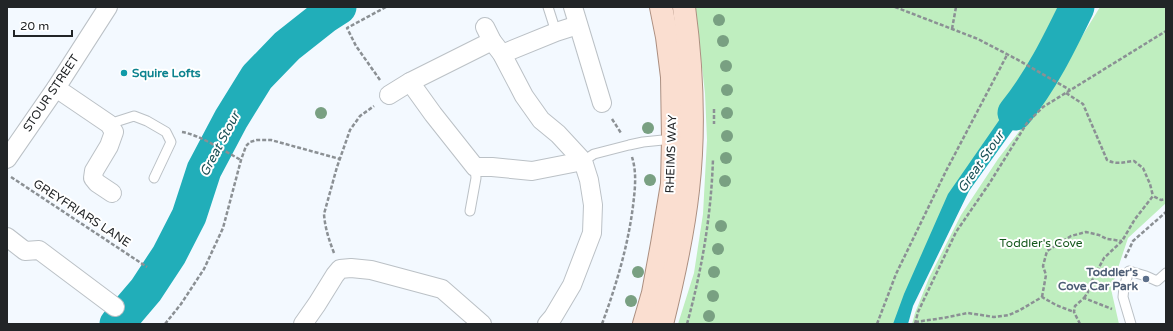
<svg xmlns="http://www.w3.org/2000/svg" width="1173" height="331" font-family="'Varela Round',sans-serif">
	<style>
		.green { fill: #bfeebf }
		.water { fill: #21aeb9 }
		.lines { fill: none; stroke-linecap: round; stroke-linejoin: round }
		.river { stroke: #21aeb9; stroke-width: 35 }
		.service-casing { stroke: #bbc1c6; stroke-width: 11 }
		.minor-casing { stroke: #bbc1c6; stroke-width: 20 }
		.primary-casing { stroke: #ac8f80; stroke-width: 24 }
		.path { stroke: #8b9094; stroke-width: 2.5; stroke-dasharray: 4 2; stroke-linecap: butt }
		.service { stroke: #fff; stroke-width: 9 }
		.minor { stroke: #fff; stroke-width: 18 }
		.primary { stroke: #faded0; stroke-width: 22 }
		.tree { fill: #79a082 }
		.culture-dot { fill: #0f9aa8; stroke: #fff; stroke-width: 1.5 }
		.service-dot { fill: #5c6f8a; stroke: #fff; stroke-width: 1.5 }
		.labels { text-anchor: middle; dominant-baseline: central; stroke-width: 4; stroke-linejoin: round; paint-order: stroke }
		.culture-label { font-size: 12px; font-weight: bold; fill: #0d838f; stroke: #fff; text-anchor: start }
		.street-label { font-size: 12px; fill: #222527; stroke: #fff }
		.park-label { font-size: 12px; fill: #15581c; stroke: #fff }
		.service-label { font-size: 12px; font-weight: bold; fill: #4e5e75; stroke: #fff; text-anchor: end }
		.water-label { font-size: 13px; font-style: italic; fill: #1c5257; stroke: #fff }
	</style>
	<rect width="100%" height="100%" fill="#f3f9ff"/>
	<g class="green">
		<polygon points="695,7 1077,7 1053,56 993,143 900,324 678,324 694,273 703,214 707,140 705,93"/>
		<polygon points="1100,7 1166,7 1166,203 1128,238 1111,289 1119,324 912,324 915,313 929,278 961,215 998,159 1041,103"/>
	</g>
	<polygon class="water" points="1034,70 1050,78 969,191 913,306 908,324 893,324 904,294 948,194"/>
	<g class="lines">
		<g class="river">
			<path d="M1015,113C1041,81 1059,44 1077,7"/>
			<polyline points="117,324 146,290 169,255 189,216 204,170 231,119 257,77 287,46 325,16 339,7"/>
		</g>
		<defs>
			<g id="service">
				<polyline points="548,7 556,32"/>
				<polyline points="109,124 134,116 147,121 166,132 171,142 154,178"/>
				<polyline points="583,161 594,154 629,145 643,142 673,139"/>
				<polyline points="470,211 476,178 475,167"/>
				<polyline points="1131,324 1123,297 1124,287 1129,271 1146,276 1157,281 1166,273"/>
			</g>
			<g id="minor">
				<polyline points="573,7 602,103"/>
				<polyline points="485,27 492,41 502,54 524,96 541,120 558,134 583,161 589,180 593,205 592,233 572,285 553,317 547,324"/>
				<polyline points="502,54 556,32 578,25"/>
				<polyline points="410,82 433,114 475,167 492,167 532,171 583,161"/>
				<polyline points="56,88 109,124 114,132 109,146 94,171 93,178 97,183 112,193"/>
				<polyline points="389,95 410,82 492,41"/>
				<polyline points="7,159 56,88 108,7"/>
				<polyline points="7,237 25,251 39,250 115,307"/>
				<polyline points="303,324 317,304 335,275 340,269 351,268 371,270 442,289 482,324"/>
			</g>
			<g id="primary">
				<polyline points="644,324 653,293 662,244 672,184 673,139 672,77 667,37 661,7"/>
				<path d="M662,324C673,280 683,235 688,190C695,129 692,67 684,7"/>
			</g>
		</defs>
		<use href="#service" class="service-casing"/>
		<use href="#minor" class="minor-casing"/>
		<use href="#primary" class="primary-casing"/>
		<g class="path">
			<polyline points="895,7 978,39 1020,61 1070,90"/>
			<polyline points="952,29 956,7"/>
			<polyline points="380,80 356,46 347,28 386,7"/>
			<path d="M1066,93L1083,104L1107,160C1116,165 1124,162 1134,161L1143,168L1150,184L1153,196"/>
			<polyline points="714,109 714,124"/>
			<polyline points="612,119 621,133"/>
			<path d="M182,132C200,135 224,151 241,160"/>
			<polyline points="11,177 147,267"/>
			<path d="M334,253C329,240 325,228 324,214L337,167L350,130L360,116L374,106"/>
			<polyline points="1125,258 1133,241 1166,212"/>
			<polyline points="1042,297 1046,275 1043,266 1047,251 1071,236 1086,232 1099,235 1107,239 1122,241"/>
			<polyline points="1084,298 1088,292 1088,288 1104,258 1122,241 1135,219 1153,196 1161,200 1166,199"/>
			<polyline points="915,322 943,318 968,313 994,317 1009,315 1020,310 1042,297 1056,305 1074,312"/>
			<polyline points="165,324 181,304 204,269 223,228 241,160 246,146 250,142 257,140 271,140 340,159"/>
			<path d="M602,324C616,286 628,246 633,206C635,189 637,173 632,157"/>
			<path d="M687,324C702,269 711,217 713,159"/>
			<polyline points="877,324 896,274 946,171 1007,55"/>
			<polyline points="915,324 918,312 956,232 989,184 1027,123 1043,107 1166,31"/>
			<polyline points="1080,324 1074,312 1075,306 1084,298 1112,309"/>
		</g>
		<use href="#service" class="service"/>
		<use href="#minor" class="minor"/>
		<use href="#primary" class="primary"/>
	</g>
	<g class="tree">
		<circle cx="719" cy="20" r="6"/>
		<circle cx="723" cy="41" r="6"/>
		<circle cx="726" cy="66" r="6"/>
		<circle cx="727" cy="90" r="6"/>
		<circle cx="321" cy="113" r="6"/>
		<circle cx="727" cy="113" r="6"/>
		<circle cx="648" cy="128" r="6"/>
		<circle cx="727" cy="136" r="6"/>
		<circle cx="726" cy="158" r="6"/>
		<circle cx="650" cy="180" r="6"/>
		<circle cx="725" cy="181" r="6"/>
		<circle cx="721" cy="226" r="6"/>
		<circle cx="718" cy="249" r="6"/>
		<circle cx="638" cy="272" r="6"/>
		<circle cx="714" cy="272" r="6"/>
		<circle cx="713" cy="296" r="6"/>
		<circle cx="631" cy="301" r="6"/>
		<circle cx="709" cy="316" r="6"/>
	</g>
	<circle class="culture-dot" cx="124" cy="73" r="4"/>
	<circle class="service-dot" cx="1146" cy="279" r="4"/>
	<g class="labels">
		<g class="culture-label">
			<text x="132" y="73">Squire Lofts</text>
		</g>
		<g class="street-label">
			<text transform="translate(51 93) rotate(-56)">STOUR STREET</text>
			<text transform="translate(671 154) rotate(-88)">RHEIMS WAY</text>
			<text transform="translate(82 213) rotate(33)">GREYFRIARS LANE</text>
		</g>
		<g class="park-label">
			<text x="1041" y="243">Toddler's Cove</text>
		</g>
		<g class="service-label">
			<text x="1138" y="272">Toddler's<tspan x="1138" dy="14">Cove Car Park</tspan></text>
		</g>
		<g class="water-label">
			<text transform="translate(220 144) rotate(-62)">Great Stour</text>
			<text transform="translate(981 162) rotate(-55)">Great Stour</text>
		</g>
	</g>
	<rect width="1173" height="331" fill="none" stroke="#222527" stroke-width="16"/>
	<path d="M14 30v6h58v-6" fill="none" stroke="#222527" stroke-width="2"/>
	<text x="20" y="30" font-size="12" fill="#222527" stroke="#ffffff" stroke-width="3" paint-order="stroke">20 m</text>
</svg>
